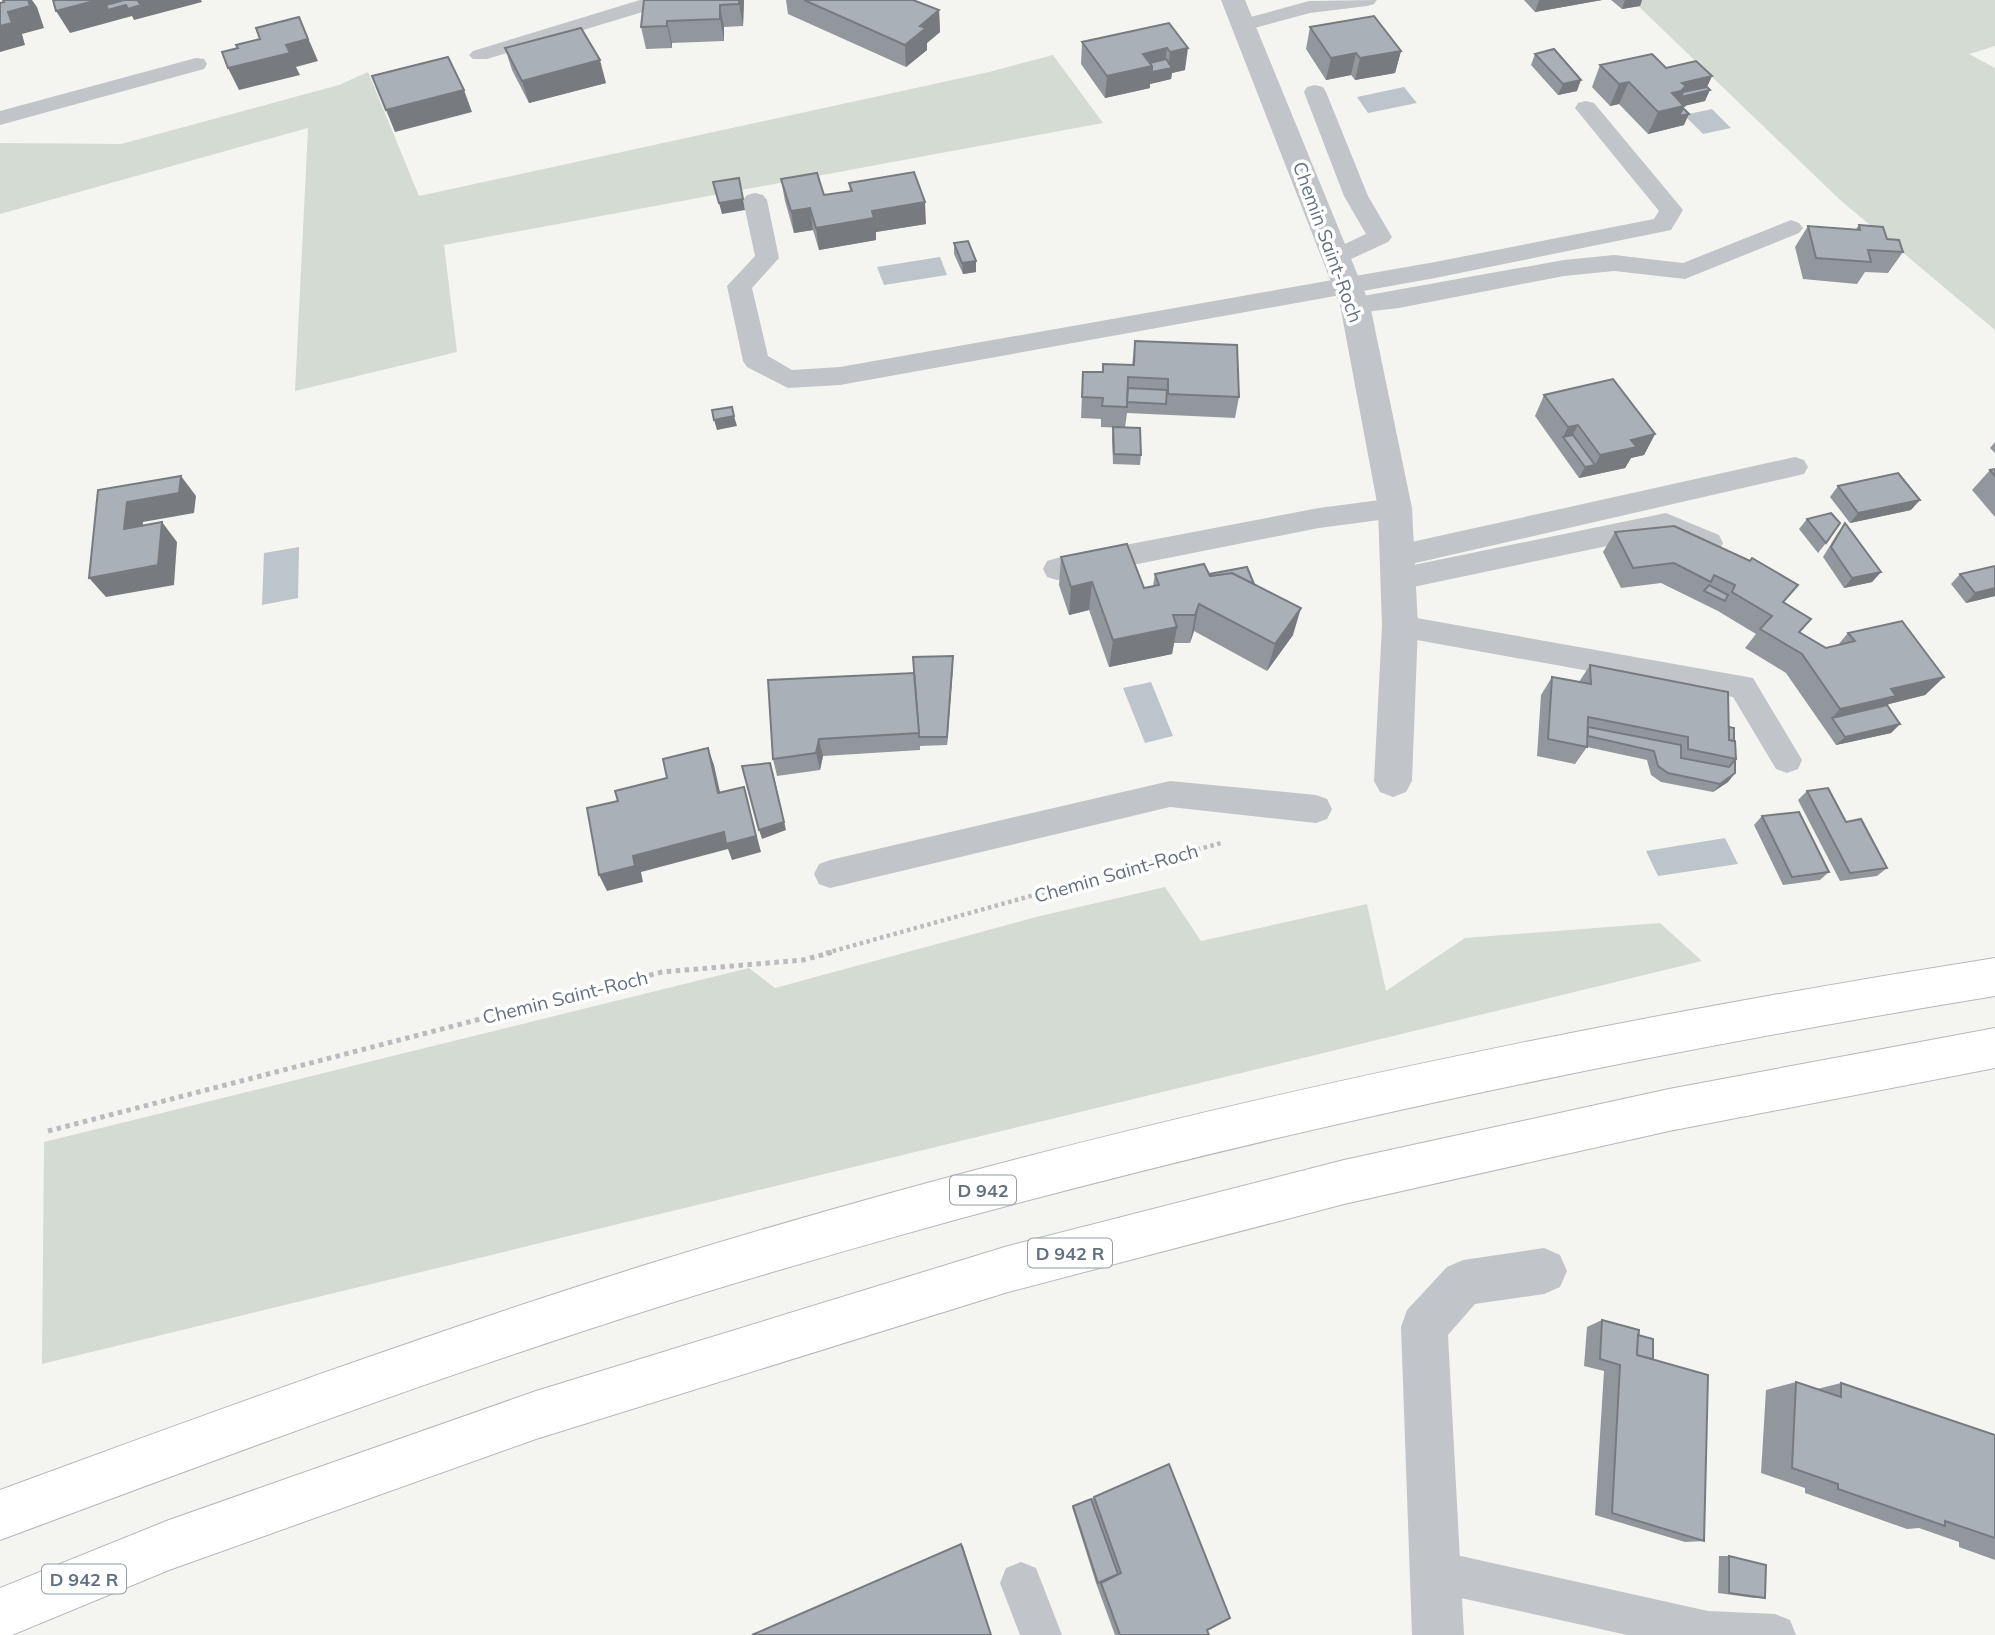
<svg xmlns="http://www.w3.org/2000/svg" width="1995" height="1635" font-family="Mulish,sans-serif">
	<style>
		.green { fill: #d4dbd2 }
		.water { fill: #bbc5cb }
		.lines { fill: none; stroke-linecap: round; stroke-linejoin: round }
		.primary-casing { stroke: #b4b7bc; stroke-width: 2 }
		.path-far1 { stroke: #b9bbbe; stroke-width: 4.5; stroke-dasharray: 3.5 3.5; stroke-linecap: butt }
		.path { stroke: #b9bbbe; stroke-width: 5; stroke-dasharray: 4.5 4.5; stroke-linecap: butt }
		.lane { fill: #c1c4c8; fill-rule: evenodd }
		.street { fill: #c1c4c8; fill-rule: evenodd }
		.primary { fill: #fff; fill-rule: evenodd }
		.wall { fill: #92979d }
		.shaded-wall { fill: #777b80 }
		.building { fill: #aab0b7; stroke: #777b80; stroke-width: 2 }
		.labels { text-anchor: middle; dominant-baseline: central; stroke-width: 7; stroke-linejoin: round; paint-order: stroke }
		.shield { fill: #fff; stroke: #929ba8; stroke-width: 2 }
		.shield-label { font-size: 18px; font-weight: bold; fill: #637082 }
		.street-label { font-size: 19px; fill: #637082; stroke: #fff }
	</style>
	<rect width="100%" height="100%" fill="#f4f5f0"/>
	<g class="green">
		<polygon points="1632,0 1995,0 1995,46 1969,54 1995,68 1995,330 1839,199"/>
		<polygon points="1053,55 1103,123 444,245 457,352 295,391 308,128 0,214 0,143 121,144 339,85 368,72 419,196 989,72"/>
		<polygon points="1165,887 1201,941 1367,904 1386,991 1465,938 1660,923 1702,961 42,1364 44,1142 749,968 775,988 1036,917"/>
	</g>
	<g class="water">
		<polygon points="1404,87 1417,103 1368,113 1357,97"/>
		<polygon points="1712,109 1731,128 1703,134 1684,115"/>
		<polygon points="940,257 947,275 884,285 877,267"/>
		<polygon points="299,547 298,598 262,605 264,553"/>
		<polygon points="1151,682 1173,736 1145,743 1123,688"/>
		<polygon points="1725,838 1738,864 1658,876 1646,851"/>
	</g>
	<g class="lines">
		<defs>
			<g id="primary">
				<path d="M1995,958V996C1543,1070 1095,1170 658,1307C436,1377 218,1459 0,1540V1490C218,1410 436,1330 658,1261C1095,1126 1543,1029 1995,958Z"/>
				<polygon points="1995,1028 1995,1068 1669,1131 1344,1204 1008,1292 536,1439 169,1570 12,1635 0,1635 0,1588 169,1520 536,1391 1008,1246 1344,1160 1669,1089"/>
			</g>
		</defs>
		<use href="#primary" class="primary-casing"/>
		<polyline class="path-far1" points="826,953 1221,843"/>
		<polyline class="path" points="48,1131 662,972 803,960 833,952"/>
		<g class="lane">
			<polygon points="640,0 672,0 669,4 487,59 473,59 469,55 473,51"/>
			<polygon points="1377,0 1374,4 1367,6 1310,13 1243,31 1236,29 1233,25 1236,21 1309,1"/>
			<polygon points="196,58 204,59 207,64 204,69 0,125 0,111"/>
			<polygon points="1315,85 1323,87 1326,92 1368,196 1392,237 1388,242 1336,266 1328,264 1324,258 1328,252 1366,234 1344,196 1304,92 1307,87"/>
			<polygon points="1586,101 1594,103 1679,205 1683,210 1671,230 1435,278 840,385 788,388 747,367 743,361 727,286 755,256 743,200 747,195 755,193 763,195 767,200 779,258 752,288 768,356 792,370 840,367 1435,262 1654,219 1659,211 1575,108 1578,103"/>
			<polygon points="1791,220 1799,223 1803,228 1799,233 1685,279 1614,271 1564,276 1399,308 1355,313 1346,311 1343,305 1346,299 1564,260 1614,255 1683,263"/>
			<polygon points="1795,457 1804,460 1808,467 1804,474 1398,567 1388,564 1384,556 1388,548 1398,545"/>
			<polygon points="1395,498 1405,501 1409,508 1405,515 1395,518 1319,528 1057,580 1047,577 1043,569 1047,561 1057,558 1319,508"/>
			<polygon points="1666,513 1719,535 1723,543 1719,551 1709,554 1664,534 1399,590 1389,587 1385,579 1389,571 1399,568"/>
			<polygon points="1400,615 1753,678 1802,760 1798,769 1787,773 1776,769 1733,697 1400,637 1390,634 1386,626 1390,618"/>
			<polygon points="1170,781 1316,795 1327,799 1332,809 1327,819 1316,823 1170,807 830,888 819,884 814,874 819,864 830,860"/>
			<polygon points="1434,1550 1708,1611 1775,1614 1790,1620 1796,1635 1627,1635 1434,1592 1419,1586 1413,1571 1419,1556"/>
			<polygon points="1021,1562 1036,1568 1062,1635 1020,1635 1000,1583 1006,1568"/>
		</g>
		<g class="street">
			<polygon points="1221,0 1245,0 1370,305 1412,508 1418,626 1412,781 1406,792 1393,797 1380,792 1374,781 1382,626 1378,508 1340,305"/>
			<polygon points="1544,1248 1560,1255 1567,1271 1560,1287 1544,1294 1475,1304 1448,1335 1464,1635 1412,1635 1401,1327 1407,1310 1447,1267 1463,1260"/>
		</g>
		<use href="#primary" class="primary"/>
	</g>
	<g class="wall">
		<polygon points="644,0 744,0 743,26 724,27 724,41 672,43 672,48 646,49 641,27"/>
		<polygon points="786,0 913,0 939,10 940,32 927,43 927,50 906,67 788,14"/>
		<polygon points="1524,0 1602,0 1535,12"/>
		<polygon points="1611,0 1642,0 1640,6 1622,9"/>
		<polygon points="1169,23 1185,70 1172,73 1171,79 1150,84 1150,88 1105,98 1081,64 1082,42"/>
		<polygon points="1310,27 1401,51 1395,73 1355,80 1351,75 1326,80 1306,49"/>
		<polygon points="505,48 606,83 529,103 512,70"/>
		<polygon points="1535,54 1577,91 1558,95 1531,65"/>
		<polygon points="1600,65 1666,68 1712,76 1707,87 1705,101 1684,106 1683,108 1684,125 1648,134 1619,104 1610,106 1592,87"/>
		<polygon points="781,179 824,195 850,191 849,183 926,224 876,232 876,240 819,250 813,230 794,233 785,201"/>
		<polygon points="1859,225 1887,239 1903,252 1888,273 1865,272 1857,284 1803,279 1795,247 1808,226 1856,229"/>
		<polygon points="954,243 976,261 976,272 963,274 954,254"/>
		<polygon points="1135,341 1239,397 1235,418 1127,413 1125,428 1101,427 1101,419 1081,418 1083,372 1103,372 1132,365"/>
		<polygon points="1544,395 1655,434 1644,455 1631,458 1625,468 1579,478 1535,416"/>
		<polygon points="1113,427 1141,455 1140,465 1113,464 1112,438"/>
		<polygon points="1995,442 1995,453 1990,448"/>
		<polygon points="1995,469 1995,517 1972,490 1990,470"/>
		<polygon points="1838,486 1911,510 1850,523 1830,497"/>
		<polygon points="1807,519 1826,543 1818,553 1799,529"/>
		<polygon points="1845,523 1881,572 1872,582 1844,588 1823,557 1837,534"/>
		<polygon points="1615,532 1749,561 1752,558 1784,603 1811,619 1800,632 1826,648 1837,646 1848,633 1944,677 1925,695 1889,704 1887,705 1900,724 1891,733 1836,745 1786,673 1745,648 1756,634 1718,611 1661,583 1621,588 1603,552"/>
		<polygon points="1061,557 1144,588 1153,586 1155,574 1209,574 1254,584 1293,635 1267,671 1194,631 1190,643 1174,643 1172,654 1109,667 1089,610 1069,615 1059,585"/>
		<polygon points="1960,574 1995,596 1966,603 1951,584"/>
		<polygon points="953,665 947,745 920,746 920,750 823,756 820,770 777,776 773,759 914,673"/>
		<polygon points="1590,665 1729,727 1736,759 1735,760 1735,773 1728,782 1713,792 1661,782 1651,775 1647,760 1587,747 1575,764 1537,756 1541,695 1552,677 1579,682"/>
		<polygon points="1807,791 1846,822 1887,868 1877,876 1840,881 1798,800"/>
		<polygon points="1762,816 1829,872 1820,880 1783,885 1754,825"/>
		<polygon points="1602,1320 1638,1335 1653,1359 1704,1541 1685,1542 1595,1515 1604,1371 1584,1366 1587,1327"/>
		<polygon points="1796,1382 1817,1389 1841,1383 1995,1435 1995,1560 1959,1547 1959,1542 1919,1528 1907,1529 1805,1493 1805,1488 1761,1473 1766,1390"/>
		<polygon points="1094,1497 1207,1630 1209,1635 1115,1635 1096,1583 1072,1507 1091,1499"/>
		<polygon points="1719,1556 1729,1556 1765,1598 1754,1598 1718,1593"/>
	</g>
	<g class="shaded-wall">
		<polygon points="28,0 32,0 37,7 44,28 22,34 25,45 0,52 0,26 8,12"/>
		<polygon points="98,0 201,0 202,2 134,20 132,16 70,33 56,11"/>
		<polygon points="739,0 744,0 743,26 739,4"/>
		<polygon points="1539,0 1602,0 1535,12"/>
		<polygon points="1625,0 1642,0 1640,6 1622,9"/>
		<polygon points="720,5 724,27 724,41 720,19"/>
		<polygon points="939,10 940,32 927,43 927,50 906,67 905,45 920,26"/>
		<polygon points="299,17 318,61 296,67 300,75 239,90 228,68 286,45"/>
		<polygon points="667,21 672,43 672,48 667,26"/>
		<polygon points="1167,48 1164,70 1168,69 1170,52 1188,48 1185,70 1172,73 1171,79 1150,84 1150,88 1105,98 1107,76 1143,54"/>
		<polygon points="1401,51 1395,73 1355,80 1360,58"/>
		<polygon points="1356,53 1351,75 1326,80 1331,58"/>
		<polygon points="600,60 606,83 529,103 522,81"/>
		<polygon points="1712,76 1705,91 1710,90 1705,101 1684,106 1679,116 1689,114 1684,125 1648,134 1658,112 1672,93 1662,79"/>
		<polygon points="1581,80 1577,91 1558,95 1563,84"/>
		<polygon points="1629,82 1619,104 1610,106 1619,84"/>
		<polygon points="464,90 472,112 395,132 386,110"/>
		<polygon points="743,199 745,210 722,214 719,203"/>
		<polygon points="925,202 926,224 876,232 876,240 819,250 816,228 872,211"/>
		<polygon points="810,208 813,230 794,233 791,211"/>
		<polygon points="976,261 976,272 963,274 962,263"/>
		<polygon points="734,416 737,426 717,430 714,420"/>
		<polygon points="1578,425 1568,444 1563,437 1568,427"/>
		<polygon points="1655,434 1644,455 1631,458 1625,468 1579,478 1585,467 1595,465 1600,455 1631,440"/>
		<polygon points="181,476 196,496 194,513 143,522 140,548 124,529 127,502"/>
		<polygon points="1920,500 1911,510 1850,523 1858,513"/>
		<polygon points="162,522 177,542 174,585 106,597 89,578"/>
		<polygon points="1881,572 1872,582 1844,588 1852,578"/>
		<polygon points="1092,582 1089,610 1069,615 1071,587"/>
		<polygon points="1995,588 1995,596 1966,603 1975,593"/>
		<polygon points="1199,604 1194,631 1190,643 1195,615"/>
		<polygon points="1301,608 1293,635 1267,671 1275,644"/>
		<polygon points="1177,627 1172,654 1109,667 1113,640"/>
		<polygon points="953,656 953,665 947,745 947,737"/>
		<polygon points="1944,677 1925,695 1889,704 1878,714 1832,718 1840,709 1891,689"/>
		<polygon points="1900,724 1891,733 1836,745 1845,737"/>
		<polygon points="819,739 823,756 820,770 816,753"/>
		<polygon points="708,748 714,765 724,810 718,793"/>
		<polygon points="773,772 786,830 762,839 759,830"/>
		<polygon points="1735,773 1728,782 1713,792 1720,784"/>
		<polygon points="744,787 761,852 732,860 728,849 641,872 643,882 607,891 599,875 633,856"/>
		<polygon points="961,1544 963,1546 991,1635"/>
	</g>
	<g class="building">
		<polygon points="3,0 28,0 30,6 8,12 12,23 0,26 0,3 4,2"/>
		<polygon points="53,0 98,0 56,11"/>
		<polygon points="124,0 137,0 141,5 128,9 126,5 108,10 106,5"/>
		<polygon points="644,0 739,0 739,4 720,5 720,19 667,21 667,26 641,27"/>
		<polygon points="804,0 913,0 939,10 920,26 926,28 905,45"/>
		<polygon points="1374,16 1401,51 1360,58 1356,53 1331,58 1310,27"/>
		<polygon points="299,17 308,39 286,45 290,53 228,68 222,52 238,48 236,45 260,39 256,28"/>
		<polygon points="1169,23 1188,48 1170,52 1167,48 1143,54 1152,66 1107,76 1082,42"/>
		<polygon points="581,28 600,60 522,81 505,48"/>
		<polygon points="1554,49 1581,80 1563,84 1535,54"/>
		<polygon points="1652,54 1666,68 1696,61 1712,76 1682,83 1686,86 1681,91 1672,93 1684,106 1658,112 1629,82 1619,84 1600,65"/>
		<polygon points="448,57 464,90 386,110 372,76"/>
		<polygon points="1166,59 1172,68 1152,72 1152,66 1150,63"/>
		<polygon points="1707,87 1710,90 1681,97 1683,92"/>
		<polygon points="1683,108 1689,114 1679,116"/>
		<polygon points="914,172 925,202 872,211 874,218 816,228 810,208 791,211 781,179 817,173 824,195 852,191 849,183"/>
		<polygon points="739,178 743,199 719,203 713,182"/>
		<polygon points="1859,225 1883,227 1887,239 1899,240 1903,252 1868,250 1871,262 1816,258 1808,226 1860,230"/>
		<polygon points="968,241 976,261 962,263 954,243"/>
		<polygon points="1135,341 1237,345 1239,397 1168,394 1168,379 1128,377 1127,407 1102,406 1103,398 1082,397 1083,372 1103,372 1103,364 1134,365"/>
		<polygon points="1613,379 1655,434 1631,440 1637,447 1600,455 1578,425 1568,427 1544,395"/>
		<polygon points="1128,388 1167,390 1166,404 1127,402"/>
		<polygon points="732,407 734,416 714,420 712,410"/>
		<polygon points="1113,427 1140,428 1141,455 1114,454"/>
		<polygon points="1573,435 1595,465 1585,467 1563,437"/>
		<polygon points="1995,469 1995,476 1990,470"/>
		<polygon points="1898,473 1920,500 1858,513 1838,486"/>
		<polygon points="181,476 179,493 127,502 124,529 162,522 158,565 89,578 98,490"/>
		<polygon points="1831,513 1840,523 1826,543 1807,519"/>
		<polygon points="1845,523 1881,572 1852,578 1831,547"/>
		<polygon points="1674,526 1750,561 1752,558 1798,585 1783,602 1811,619 1799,632 1826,648 1855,641 1848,633 1902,621 1944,677 1891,689 1896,696 1840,709 1802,654 1760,629 1772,616 1732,592 1735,585 1714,575 1711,582 1674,563 1633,568 1615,532"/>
		<polygon points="1127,544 1144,588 1159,585 1155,574 1204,564 1210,576 1232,573 1301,608 1275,644 1199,604 1195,615 1173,615 1177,627 1113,640 1092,582 1071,587 1061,557"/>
		<polygon points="1995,566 1995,588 1975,593 1960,574"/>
		<polygon points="1247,567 1254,584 1232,573 1210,576 1209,574"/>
		<polygon points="1709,585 1728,595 1725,601 1704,591"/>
		<polygon points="953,656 947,737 919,737 913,657"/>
		<polygon points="1590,665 1728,692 1729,740 1735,741 1736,759 1688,749 1688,737 1588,717 1587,747 1548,739 1552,677 1591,684"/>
		<polygon points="914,673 919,733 819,739 816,753 773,759 768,680"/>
		<polygon points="1887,705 1900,724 1845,737 1832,718"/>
		<polygon points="1588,727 1681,745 1681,758 1729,767 1735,760 1735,773 1720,784 1668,773 1658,766 1654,751 1588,736"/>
		<polygon points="1729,727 1734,728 1734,741 1729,740"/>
		<polygon points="708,748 718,793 744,787 756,836 726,844 724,832 633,856 635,866 599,875 587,808 618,801 615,791 667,778 663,759"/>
		<polygon points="770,763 784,822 759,830 742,766"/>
		<polygon points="1828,788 1846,822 1861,819 1887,868 1850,873 1807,791"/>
		<polygon points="1799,812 1829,872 1792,877 1762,816"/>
		<polygon points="1602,1320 1639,1330 1637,1355 1708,1375 1704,1541 1612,1513 1620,1365 1600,1359"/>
		<polygon points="1638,1335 1653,1339 1653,1359 1637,1355"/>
		<polygon points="1796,1382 1841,1397 1841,1383 1995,1435 1995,1538 1945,1521 1945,1526 1838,1489 1838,1484 1792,1468"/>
		<polygon points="1169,1464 1230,1618 1207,1630 1209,1635 1120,1635 1101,1583 1121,1573 1094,1497"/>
		<polygon points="1091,1499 1118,1574 1098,1583 1073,1506"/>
		<polygon points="961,1544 991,1635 752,1635"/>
		<polygon points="1729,1556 1766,1565 1765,1598 1729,1593"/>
	</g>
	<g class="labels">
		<g class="shield">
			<rect x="950" y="1175.5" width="66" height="29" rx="5"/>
			<rect x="1028" y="1238.5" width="84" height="29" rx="5"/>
			<rect x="42" y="1564.5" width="84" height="29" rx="5"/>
		</g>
		<g class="shield-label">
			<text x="983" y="1190">D 942</text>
			<text x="1070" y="1253">D 942 R</text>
			<text x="84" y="1579">D 942 R</text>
		</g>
		<g class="street-label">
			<text transform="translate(1328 242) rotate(70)">Chemin Saint-Roch</text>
			<text transform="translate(1116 873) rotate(-16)">Chemin Saint-Roch</text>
			<text transform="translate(565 997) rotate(-14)">Chemin Saint-Roch</text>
		</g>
	</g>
</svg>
